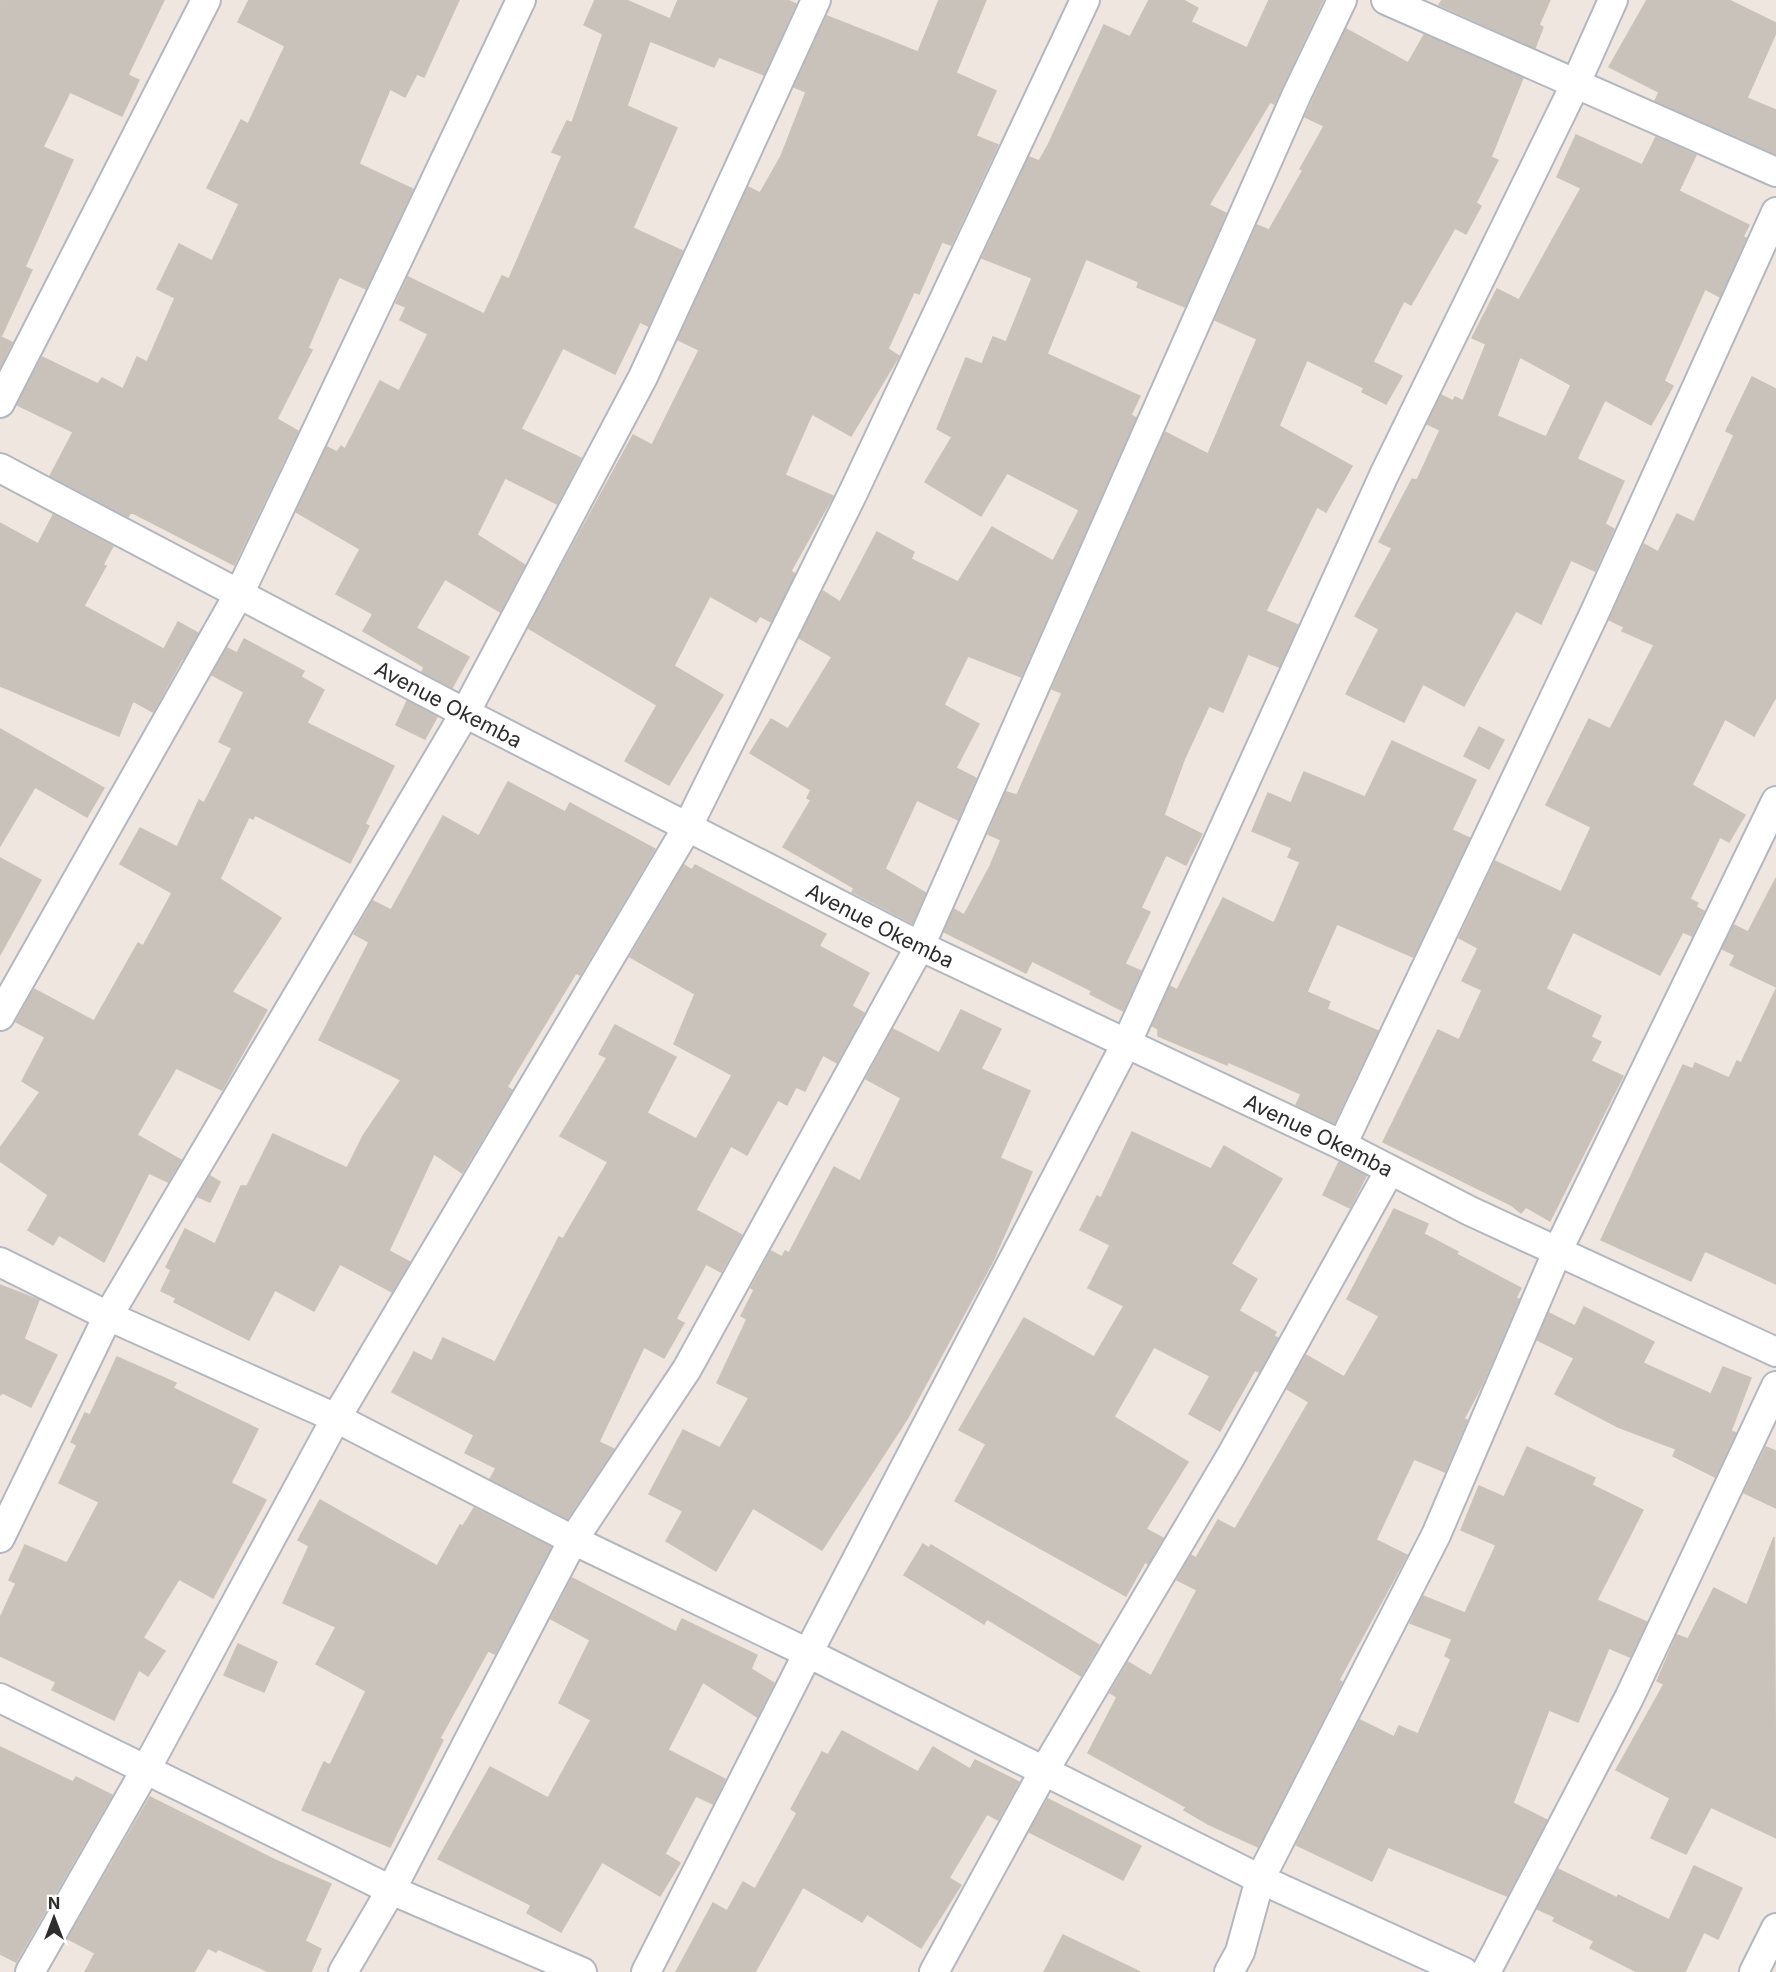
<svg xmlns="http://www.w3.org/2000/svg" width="1776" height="1972" font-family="Inter,sans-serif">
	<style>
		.building { fill: #c8c2ba; stroke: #cbc3b8; stroke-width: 1.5; fill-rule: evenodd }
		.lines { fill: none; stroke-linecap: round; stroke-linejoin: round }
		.minor-casing { stroke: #b3b7c1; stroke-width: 32 }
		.minor { stroke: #fff; stroke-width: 28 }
		.labels { text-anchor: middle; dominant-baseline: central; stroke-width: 4.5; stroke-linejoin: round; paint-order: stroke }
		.street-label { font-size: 21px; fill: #2d2d2d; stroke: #fff }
	</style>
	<rect width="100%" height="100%" fill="#efe7df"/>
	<g class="building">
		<polygon points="0,0 164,0 128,75 139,80 122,116 70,92 43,147 73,160 25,267 32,270 1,337 12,342 0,367"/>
		<polygon points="249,0 459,0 424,77 417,74 405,97 390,89 359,164 413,189 366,289 339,277 308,348 312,350 277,419 298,431 234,565 131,512 128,517 50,476 73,432 17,405 42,357 98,384 102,378 123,389 137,357 147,362 175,298 157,289 179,244 212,261 239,204 207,188 241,120 248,124 285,46 238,22"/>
		<polygon points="595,0 626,0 670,19 678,0 787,0 796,4 764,75 719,57 714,67 650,41 627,106 677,128 633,228 683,251 648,326 640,322 615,374 563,348 521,429 581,458 557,504 505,478 477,535 525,565 500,612 445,579 416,628 469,657 452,688 422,672 424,667 363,631 373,614 336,594 360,549 296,512 327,447 337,452 341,446 345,449 380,381 399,391 428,334 400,320 406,307 396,303 408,277 484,314 502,276 509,279 562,156 552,152 567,121 572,123 603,34 584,25"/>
		<polygon points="939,0 986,0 956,73 996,91 976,136 998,145 951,245 942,242 919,294 914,292 888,349 899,356 851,436 812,414 785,475 833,496 791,571 795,574 771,622 760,616 756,622 710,596 674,666 723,695 669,785 625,761 657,705 528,628 633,435 652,445 699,350 678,340 748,187 760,193 781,156 806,92 794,87 827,16 918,52"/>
		<polygon points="1149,0 1183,0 1198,8 1191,22 1247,48 1269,0 1323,0 1274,104 1270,102 1209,205 1226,213 1185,307 1137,287 1139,282 1086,259 1047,354 1140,396 1131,415 1136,418 1021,677 968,656 944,705 979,724 956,768 976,778 958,820 917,800 885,869 926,893 912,923 852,892 854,888 783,847 811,800 807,798 811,790 750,753 771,719 788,729 832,657 799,638 823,591 840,602 877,532 914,552 911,559 958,582 992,527 1053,561 1079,510 1007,473 981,516 925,482 952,437 937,429 966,358 982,364 993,337 1006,342 1032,278 982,258 1029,157 1039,161 1048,145 1104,25 1130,37"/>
		<polygon points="1442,0 1550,0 1539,25 1543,27 1535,48 1439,5"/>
		<polygon points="1647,0 1729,0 1776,23 1776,33 1747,98 1776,110 1776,154 1655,101 1659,92 1609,67"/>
		<polygon points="1346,29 1408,63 1424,35 1523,78 1491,157 1498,160 1476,203 1481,206 1466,234 1455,228 1411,305 1404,301 1373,362 1402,376 1386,404 1362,392 1364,388 1307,360 1279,426 1352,466 1326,512 1317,507 1266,611 1298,625 1279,667 1248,654 1223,712 1209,706 1184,760 1164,815 1202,834 1186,865 1166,855 1141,908 1150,912 1125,964 1141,971 1123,1011 1090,994 1092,991 1032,961 1026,973 944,932 954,909 964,915 990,866 1001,840 988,834 1006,792 1017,795 1062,693 1052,689 1165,432 1208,454 1257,339 1215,320 1257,225 1269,230 1303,170 1300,169 1324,126 1305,117"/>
		<path d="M1576,135L1642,165L1656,137L1696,155L1679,191L1749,225L1743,237L1746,238L1720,297L1705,289L1664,381L1673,386L1651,425L1605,400L1577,459L1624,481L1605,524L1614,529L1595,571L1571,560L1541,624L1516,611L1464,706L1423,684L1404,722L1346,694L1379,629L1355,616L1392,548L1379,542L1412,479L1417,480L1440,430L1427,424L1441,395L1453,401L1455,397L1463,401L1486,344L1472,338L1497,289L1519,300L1581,188L1557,177ZM1520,357L1571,385L1546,437L1497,416Z"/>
		<polygon points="1752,377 1776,389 1776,697 1754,736 1725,719 1692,785 1745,815 1729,842 1720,837 1690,899 1698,903 1696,907 1704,911 1692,936 1683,932 1660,975 1573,932 1546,989 1601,1016 1591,1037 1601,1042 1591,1061 1623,1076 1550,1221 1526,1207 1521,1213 1511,1205 1383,1142 1438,1030 1459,1040 1482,990 1462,981 1478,948 1459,938 1495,861 1561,892 1591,827 1546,805 1589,719 1610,729 1654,645 1622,631 1624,627 1609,620 1644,544 1658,552 1677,514 1694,522 1734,435 1726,431"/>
		<polygon points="53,515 113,546 103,565 106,566 84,606 182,659 153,712 133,701 119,736 0,686 0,523 38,544"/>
		<polygon points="178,622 198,633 183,659 164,649"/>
		<polygon points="244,639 304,671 301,677 324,690 307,723 394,766 365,824 369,826 350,863 255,815 253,819 249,817 220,879 281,918 232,992 267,1010 222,1090 176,1068 137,1135 181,1160 168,1182 149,1173 104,1262 59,1235 53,1245 28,1230 48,1195 0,1161 0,1148 40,1092 22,1081 45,1037 16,1022 34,989 94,1021 138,943 143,946 172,893 120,864 140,828 177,847 199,800 204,803 232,748 219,742 244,692 212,675 227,648 237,653"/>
		<polygon points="407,701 437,717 425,739 396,725"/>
		<polygon points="1479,727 1504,740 1489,769 1464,756"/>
		<polygon points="0,729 104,788 87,817 35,787 0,846"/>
		<polygon points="1392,741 1476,780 1452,830 1470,838 1413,957 1337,924 1307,992 1330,1002 1327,1009 1378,1031 1334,1123 1296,1105 1301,1094 1228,1062 1227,1065 1158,1036 1158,1029 1152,1026 1170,986 1177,990 1223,898 1274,923 1300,862 1288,857 1292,848 1252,831 1268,793 1291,803 1304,772 1365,797"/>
		<polygon points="508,782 565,812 570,803 655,849 580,975 576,973 507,1087 512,1090 462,1173 434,1154 389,1251 410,1262 392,1292 340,1264 314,1311 275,1290 249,1340 174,1302 176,1298 161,1291 171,1270 166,1267 185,1229 215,1244 241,1186 247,1186 273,1134 347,1168 363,1136 401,1080 319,1040 369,942 354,934 373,901 391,910 443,816 479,836"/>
		<polygon points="0,858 41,880 0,955"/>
		<polygon points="684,865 692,870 695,865 826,934 819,946 869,973 852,1006 864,1013 837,1063 823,1055 805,1091 796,1087 787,1105 778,1100 747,1155 731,1146 696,1210 742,1235 721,1272 706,1264 676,1319 684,1323 664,1358 644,1347 599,1442 614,1449 567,1519 490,1479 496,1468 465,1453 474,1435 392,1392 414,1352 432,1361 443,1338 495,1362 559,1237 563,1239 608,1162 560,1136 607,1058 599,1054 615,1025 676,1057 647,1113 696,1139 732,1075 674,1044 695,994 630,957"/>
		<polygon points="1776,878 1776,987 1730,965 1735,955 1722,949 1734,925 1748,932"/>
		<polygon points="1776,989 1776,1284 1705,1251 1691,1281 1601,1240 1683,1065 1693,1069 1695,1063 1729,1078 1737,1061 1741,1063"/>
		<polygon points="961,1010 1001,1029 981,1069 1030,1091 1000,1158 1032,1172 993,1261 907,1419 822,1550 753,1508 716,1571 666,1541 683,1511 649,1494 683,1430 720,1448 749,1398 717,1383 747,1319 741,1316 754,1290 751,1288 771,1251 782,1257 785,1251 789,1253 834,1167 860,1181 901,1098 866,1079 893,1029 939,1053"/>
		<polygon points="1132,1132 1211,1169 1224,1146 1282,1179 1231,1264 1257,1279 1239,1311 1276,1332 1274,1336 1278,1338 1259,1372 1255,1370 1220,1431 1189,1414 1210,1376 1154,1347 1114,1417 1188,1462 1146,1529 1163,1538 1148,1564 1145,1562 1126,1596 955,1501 986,1444 959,1430 1024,1318 1094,1357 1124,1306 1088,1288 1110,1245 1080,1230 1097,1196 1101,1198"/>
		<polygon points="1339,1162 1366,1176 1350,1208 1323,1195"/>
		<polygon points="210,1176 220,1182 210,1202 198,1197"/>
		<polygon points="1394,1209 1428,1224 1424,1234 1458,1252 1456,1254 1521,1288 1516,1298 1519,1299 1482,1385 1464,1419 1467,1420 1445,1472 1414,1459 1376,1540 1407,1555 1339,1680 1342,1682 1258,1847 1208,1824 1184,1810 1186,1807 1088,1753 1117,1697 1110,1693 1128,1662 1151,1676 1197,1590 1177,1580 1191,1555 1196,1558 1218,1520 1235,1529 1309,1402 1287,1389 1306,1355 1344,1377 1379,1316 1347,1299"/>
		<polygon points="0,1285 39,1300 24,1339 57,1355 31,1407 3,1393 0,1395"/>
		<polygon points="1584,1307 1654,1342 1643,1363 1711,1394 1723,1367 1751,1378 1731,1431 1736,1433 1715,1477 1673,1456 1676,1449 1618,1427 1555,1394 1574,1358 1537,1340 1549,1313 1575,1326"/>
		<polygon points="117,1357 176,1383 173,1388 258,1429 231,1483 266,1500 213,1598 179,1579 143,1638 165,1651 148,1676 139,1670 114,1720 52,1690 56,1682 0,1656 0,1618 16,1583 9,1580 25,1545 67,1563 99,1502 59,1483 77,1445 71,1442 85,1413 90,1415"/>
		<polygon points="1527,1447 1595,1478 1592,1485 1643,1510 1597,1600 1647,1622 1630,1657 1609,1648 1578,1722 1549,1710 1513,1803 1547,1820 1507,1896 1388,1847 1372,1881 1296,1845 1360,1720 1394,1737 1399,1726 1418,1734 1451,1659 1445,1656 1452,1639 1410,1623 1423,1596 1465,1613 1496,1545 1461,1530 1479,1486 1504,1497"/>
		<polygon points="1766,1447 1776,1451 1776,1508 1744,1493"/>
		<polygon points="320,1500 437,1566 460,1525 463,1526 474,1508 551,1547 495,1654 488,1651 440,1738 443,1740 390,1847 302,1810 324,1762 330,1765 366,1691 316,1664 336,1627 283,1603 309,1546 298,1540"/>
		<polygon points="1774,1537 1776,1838 1711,1807 1686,1854 1651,1838 1670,1798 1616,1770 1664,1684 1657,1681 1677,1635 1688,1639 1714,1588 1747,1605"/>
		<polygon points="923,1544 929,1548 931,1545 1099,1645 1081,1676 987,1619 984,1624 904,1575"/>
		<polygon points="572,1578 676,1632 682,1619 757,1655 751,1669 774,1683 757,1717 703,1682 668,1750 725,1779 713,1804 696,1796 665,1854 680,1863 660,1896 602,1862 561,1932 527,1913 531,1905 438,1859 490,1767 548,1798 591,1720 559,1703 590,1640 551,1619"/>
		<polygon points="238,1644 277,1662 264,1692 224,1675"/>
		<polygon points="842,1731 918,1772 933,1747 970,1769 975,1760 1019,1782 998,1820 987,1814 949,1878 961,1885 921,1948 867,1914 862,1922 803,1887 755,1972 676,1972 713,1903 727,1911 743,1882 755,1889 797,1813 791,1809 822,1752 828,1755"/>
		<polygon points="0,1747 73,1782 76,1777 112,1795 16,1962 0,1954"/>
		<polygon points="150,1797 275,1860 331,1884 305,1941 321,1949 311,1972 269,1972 218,1949 216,1952 208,1948 194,1972 85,1972 95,1953 68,1939"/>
		<polygon points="1048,1799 1141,1846 1123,1880 1029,1832"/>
		<polygon points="1694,1866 1742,1888 1718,1939 1704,1932 1685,1972 1637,1972 1590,1948 1594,1941 1553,1921 1555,1917 1537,1909 1558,1869 1617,1898 1618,1895 1669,1920"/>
		<polygon points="1063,1935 1140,1972 1044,1972"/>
	</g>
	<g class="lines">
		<defs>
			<g id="minor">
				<polyline points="1386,0 1776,172"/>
				<polyline points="0,403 206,0"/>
				<path id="s1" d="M0,468L465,713L920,946L1342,1145L1470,1211L1776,1352"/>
				<polyline points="0,1016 240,592 521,0"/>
				<polyline points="1342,1145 1594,614 1776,212"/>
				<polyline points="0,1262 108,1316 336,1418 573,1540 808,1653 1260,1879 1464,1972"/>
				<polyline points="0,1538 108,1316 465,713 643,377 816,0"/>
				<polyline points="0,1698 391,1890 582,1972"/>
				<polyline points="30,1972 145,1771 336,1418 687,828 852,495 1085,0"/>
				<polyline points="343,1972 391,1890 573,1540 687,1369 920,946 1296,96 1342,0"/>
				<polyline points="646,1972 808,1653 1127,1042 1384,475 1575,85 1613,0"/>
				<polyline points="934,1972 1044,1771 1231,1456 1390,1170"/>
				<polyline points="1229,1972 1240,1952 1260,1879 1436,1535 1558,1250 1776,801"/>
				<polyline points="1486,1972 1629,1698 1776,1386"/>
				<polyline points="1754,1972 1776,1928"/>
			</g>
		</defs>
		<use href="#minor" class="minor-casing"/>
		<use href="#minor" class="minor"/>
	</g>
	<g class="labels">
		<g class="street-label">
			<text stroke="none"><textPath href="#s1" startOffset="507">Avenue Okemba</textPath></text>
			<text stroke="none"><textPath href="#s1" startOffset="992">Avenue Okemba</textPath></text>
			<text stroke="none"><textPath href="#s1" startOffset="1478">Avenue Okemba</textPath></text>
		</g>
	</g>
	<g transform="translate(54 1918)" stroke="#ffffff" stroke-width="4.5" paint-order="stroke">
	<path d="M0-4.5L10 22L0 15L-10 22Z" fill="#2d2d2d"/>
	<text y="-9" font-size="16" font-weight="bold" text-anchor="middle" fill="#2d2d2d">N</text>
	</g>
</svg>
